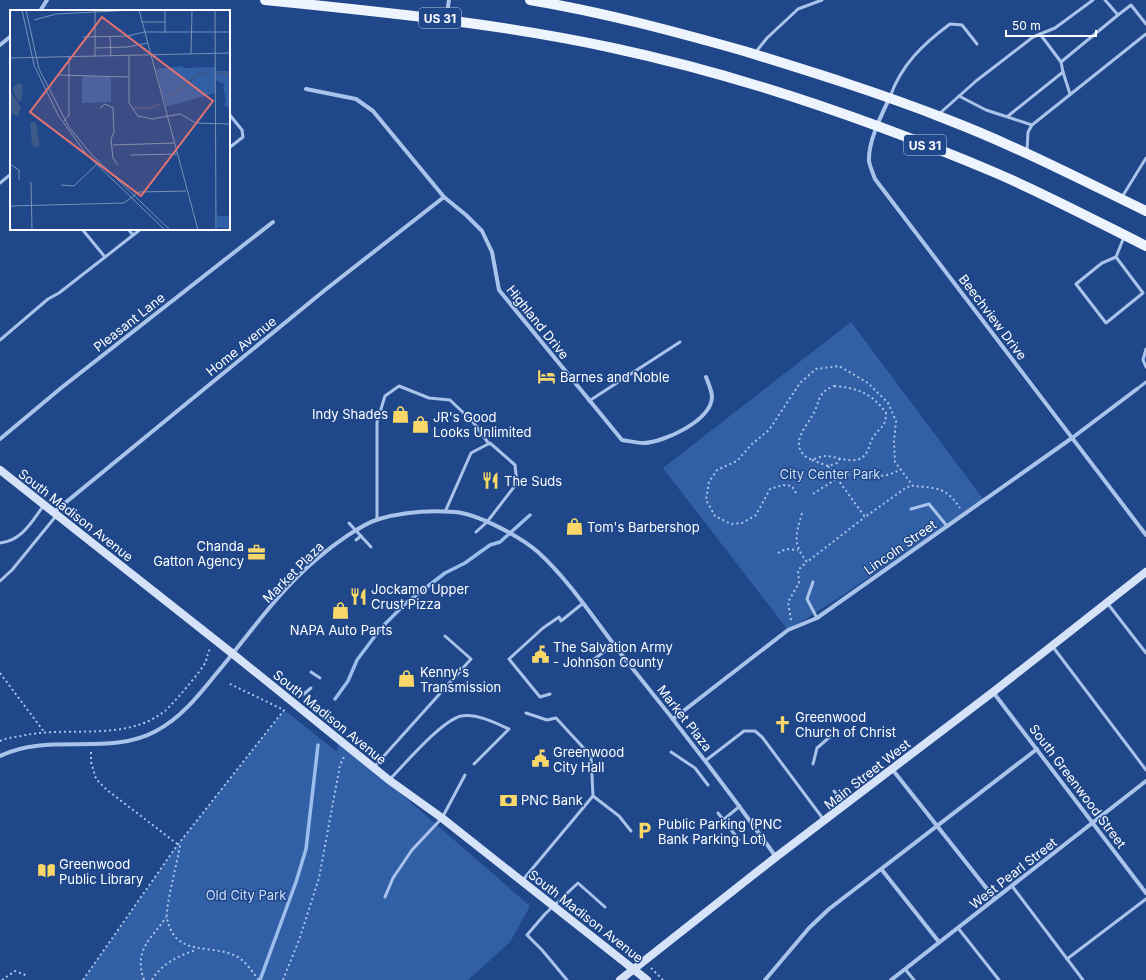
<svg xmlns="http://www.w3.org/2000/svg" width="1146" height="980" font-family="Inter,sans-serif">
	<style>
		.green { fill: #3260a6 }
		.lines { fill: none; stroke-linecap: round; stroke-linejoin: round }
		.stream { stroke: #9dbded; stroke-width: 3.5 }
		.path { stroke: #a9c3eb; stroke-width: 2; stroke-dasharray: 2 3; stroke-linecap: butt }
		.lane { stroke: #a9c3eb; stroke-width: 3 }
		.street { stroke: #a9c3eb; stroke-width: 4 }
		.secondary { stroke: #d5e2f8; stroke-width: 8 }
		.primary { stroke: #eef4fe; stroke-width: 10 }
		.labels { text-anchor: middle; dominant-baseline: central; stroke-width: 3; stroke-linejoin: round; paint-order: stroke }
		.shield { fill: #1f4789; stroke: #bcc8dc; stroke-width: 1 }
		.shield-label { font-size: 12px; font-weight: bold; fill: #fff }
		.street-label { font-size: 13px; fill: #fff; stroke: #1f4789 }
		.poi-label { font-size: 13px; fill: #fff; stroke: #1f4789; text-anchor: start }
		.park-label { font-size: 13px; fill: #cedff8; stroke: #1f4789 }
		.inset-river { fill: none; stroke: #3b5989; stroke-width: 2 }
		.inset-road { fill: none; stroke: #7991b8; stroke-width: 1 }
		.view { fill: #e47373; fill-opacity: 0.15; stroke: #e47373; stroke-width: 2 }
		.inset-edge { fill: none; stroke: #fff; stroke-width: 2 }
	</style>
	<rect width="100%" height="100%" fill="#1f4789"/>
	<g class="green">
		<polygon points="851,322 984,500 840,597 788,630 663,468"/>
		<polygon points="284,710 337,752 339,740 530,906 510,942 468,980 83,980 176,847"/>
	</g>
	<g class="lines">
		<g class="stream">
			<polyline points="335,699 348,681 357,660 381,628 406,603 445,573 465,563 490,545 500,542 530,515"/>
			<polyline points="260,980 296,882 306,849 318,745"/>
		</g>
		<g class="path">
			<path d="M834,386C857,388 872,393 886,413C886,427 881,426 874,436C870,441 870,447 867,452C858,468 838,456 825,456C821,456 817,459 813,459C809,460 806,457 803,454C792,441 806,427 812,416C821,402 815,394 834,386Z"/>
			<polyline points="812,460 828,466 837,463 841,457"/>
			<polyline points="828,466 865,517 907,487 913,486"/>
			<path d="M796,493L792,486L783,485L770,489L756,515L742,523L731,524L715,516L706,500L709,482L717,470L737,461L752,444L769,430L800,383L816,369L839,366L868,383L888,403L896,421L894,442L895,462L913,486C937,488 946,487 960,508"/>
			<path d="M813,494L836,479L854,471C871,477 885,479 901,469"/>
			<path d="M802,513C796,535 792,543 807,562L865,517"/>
			<polyline points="778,553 786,549 798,550"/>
			<polyline points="791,620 788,602 799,583 798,570 807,562"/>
			<polyline points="0,673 45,733"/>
			<path d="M0,741C6,738 14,737 21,736C68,725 124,743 165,711C172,705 204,668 206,661C208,655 207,653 211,648"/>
			<path d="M91,752V762L96,779L107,790L180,846C178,859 165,908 167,918C175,958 209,943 236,956C246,961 252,972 259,980"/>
			<polyline points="651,968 663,980"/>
			<polyline points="2,980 15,971 28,976"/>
			<polyline points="83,980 176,847 284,710 230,684"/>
			<path d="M144,980C133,949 152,939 166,917"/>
			<path d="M152,980C161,964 180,955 196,950"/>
			<polyline points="283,980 299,940 319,878 340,765 344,757"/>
		</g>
		<g class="lane">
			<polyline points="1105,0 1118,15 1131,5 1146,24"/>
			<polyline points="1040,34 1061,62 1118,15"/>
			<polyline points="755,53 767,38 798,9 822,0"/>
			<polyline points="1061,62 1063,72 1070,94"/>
			<polyline points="959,96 986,110 1032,125"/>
			<path d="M890,97C901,65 923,44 950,24L962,25L977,44"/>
			<polyline points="229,114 242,130 243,137 229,148"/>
			<polyline points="939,114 976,81 1033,37 1055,28 1093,0"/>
			<polyline points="1008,116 1063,72"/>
			<polyline points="1027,150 1028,132 1032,125 1146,34"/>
			<polyline points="0,183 11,174"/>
			<polyline points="1122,197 1146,158"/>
			<polyline points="82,229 105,257"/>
			<polyline points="128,229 133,235"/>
			<polyline points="1116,257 1102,263 1076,284 1106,323 1143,293 1116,257 1124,237"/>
			<polyline points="0,340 48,299 59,293 141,229"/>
			<polyline points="1146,349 1143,360 1146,367"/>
			<polyline points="1137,389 1146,382"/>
			<polyline points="589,401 680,342"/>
			<polyline points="911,509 929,504 947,526"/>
			<polyline points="445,512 471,453 490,443 515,465 517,483 487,522 476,532"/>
			<polyline points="377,520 377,422 385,396 399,386 429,398 450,400 473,422 489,444"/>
			<polyline points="349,523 371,547"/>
			<polyline points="356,540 361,536"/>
			<path d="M0,543C22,541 32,521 44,505"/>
			<polyline points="320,547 325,552"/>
			<polyline points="0,581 12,570 56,516"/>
			<polyline points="813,582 807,599 817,618"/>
			<polyline points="1108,604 1146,653"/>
			<polyline points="1053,647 1146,770"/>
			<polyline points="593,660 614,644"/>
			<polyline points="311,672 320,678"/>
			<polyline points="304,694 311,688"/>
			<polyline points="550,694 540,697 509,659 543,628 559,617 561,621 582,604"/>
			<polyline points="671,752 695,768 708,785"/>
			<polyline points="705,761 744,731 755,731 762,737 824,820"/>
			<polyline points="813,764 817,748 832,735"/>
			<polyline points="374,767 471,659 445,636"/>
			<path d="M389,780C405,764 441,721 461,716C476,713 496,723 509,729L474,764"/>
			<polyline points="834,791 844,804"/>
			<polyline points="593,796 619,816 631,831"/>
			<polyline points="718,813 739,840"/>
			<polyline points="723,820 740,806"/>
			<polyline points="522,881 593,796 591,756 556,718 547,720 526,713"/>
			<polyline points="1012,886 1083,980"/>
			<polyline points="385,897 393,878 412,850 442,818 465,775"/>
			<polyline points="958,928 999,980"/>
			<polyline points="1067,959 1146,899"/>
			<polyline points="905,969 914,980"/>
			<polyline points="567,980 542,950 527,935 545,914 578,883 605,907"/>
		</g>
		<g class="street">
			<polyline points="40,11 47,0"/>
			<polyline points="446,19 449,0"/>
			<polyline points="0,45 11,36"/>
			<path d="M306,89L356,99L373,111L444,197L466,215L482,231L492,252L499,290L622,440C629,441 637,443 644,443C664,442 711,421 712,397C712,391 708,382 706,377"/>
			<path d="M889,99C881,116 868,142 869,161C870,167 873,173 875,179L1146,535"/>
			<polyline points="0,439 61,388 273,222"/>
			<polyline points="54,512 325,290 444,197"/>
			<polyline points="993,692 1146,893"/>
			<polyline points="673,719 788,630 817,618 1072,438 1137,389"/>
			<path d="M0,756C49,732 109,757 156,731C181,718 199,695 216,674C249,635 278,591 318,558C333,545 360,525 379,519C403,512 430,510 455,512C478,514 521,537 538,552C573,584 599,627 629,664C680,727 729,791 776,857"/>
			<polyline points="892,769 995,899"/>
			<polyline points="882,870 939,942"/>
			<polyline points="765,980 809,928 829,909 1037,749"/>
			<polyline points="891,980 1146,781"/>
		</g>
		<g class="secondary">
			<polyline points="0,470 233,654 389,780 442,818 647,980"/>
			<polyline points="620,980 776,857 993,692 1146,572"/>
		</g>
		<g class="primary">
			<path d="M265,0C381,12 498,23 613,48C744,76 873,121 996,173C1047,195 1096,221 1146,246"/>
			<path d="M530,0C602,12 673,31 744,51C812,72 880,93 946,119C1014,145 1080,179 1146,211"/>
		</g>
	</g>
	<defs>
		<symbol id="hotel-bare" viewBox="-9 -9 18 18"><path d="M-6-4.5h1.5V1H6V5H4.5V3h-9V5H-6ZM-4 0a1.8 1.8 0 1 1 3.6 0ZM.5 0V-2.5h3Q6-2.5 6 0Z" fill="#f9d869" stroke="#1f4789" stroke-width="2.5" paint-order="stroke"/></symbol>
		<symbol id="shop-bare" viewBox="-9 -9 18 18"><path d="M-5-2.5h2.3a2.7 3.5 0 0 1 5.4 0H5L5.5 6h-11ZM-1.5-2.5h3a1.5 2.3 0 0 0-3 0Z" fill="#f9d869" stroke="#1f4789" stroke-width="2.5" paint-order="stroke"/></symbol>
		<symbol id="restaurant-bare" viewBox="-9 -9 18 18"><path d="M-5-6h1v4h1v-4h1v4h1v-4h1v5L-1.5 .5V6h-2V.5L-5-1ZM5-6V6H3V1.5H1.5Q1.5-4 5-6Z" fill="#f9d869" stroke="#1f4789" stroke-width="2.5" paint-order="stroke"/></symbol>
		<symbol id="office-bare" viewBox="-9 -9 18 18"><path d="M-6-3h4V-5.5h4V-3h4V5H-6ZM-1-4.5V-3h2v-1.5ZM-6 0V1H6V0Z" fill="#f9d869" stroke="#1f4789" stroke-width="2.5" paint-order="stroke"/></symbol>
		<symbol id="civic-bare" viewBox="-9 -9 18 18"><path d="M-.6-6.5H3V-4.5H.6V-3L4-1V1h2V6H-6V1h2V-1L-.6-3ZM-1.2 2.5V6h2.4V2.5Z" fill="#f9d869" stroke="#1f4789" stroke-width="2.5" paint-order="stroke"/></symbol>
		<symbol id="church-bare" viewBox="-9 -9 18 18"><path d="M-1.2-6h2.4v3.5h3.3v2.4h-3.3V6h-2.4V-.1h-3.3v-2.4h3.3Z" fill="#f9d869" stroke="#1f4789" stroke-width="2.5" paint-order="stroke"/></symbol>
		<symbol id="bank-bare" viewBox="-9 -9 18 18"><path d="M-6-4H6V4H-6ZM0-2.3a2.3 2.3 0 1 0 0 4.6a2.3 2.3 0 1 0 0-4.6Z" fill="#f9d869" stroke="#1f4789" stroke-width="2.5" paint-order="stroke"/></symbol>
		<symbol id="parking-bare" viewBox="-9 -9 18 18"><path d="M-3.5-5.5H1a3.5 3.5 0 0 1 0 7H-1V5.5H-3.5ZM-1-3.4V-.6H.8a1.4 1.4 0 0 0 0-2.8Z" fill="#f9d869" stroke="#1f4789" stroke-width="2.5" paint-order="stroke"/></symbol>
		<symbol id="library-bare" viewBox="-9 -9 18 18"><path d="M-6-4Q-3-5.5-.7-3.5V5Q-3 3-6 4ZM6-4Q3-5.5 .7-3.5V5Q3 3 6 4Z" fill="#f9d869" stroke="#1f4789" stroke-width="2.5" paint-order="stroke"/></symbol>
	</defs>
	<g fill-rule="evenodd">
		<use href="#hotel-bare" x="534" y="364" width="25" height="25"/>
		<use href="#shop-bare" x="388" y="402" width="25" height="25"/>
		<use href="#shop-bare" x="408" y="412" width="25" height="25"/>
		<use href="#restaurant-bare" x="478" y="468" width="25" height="25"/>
		<use href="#shop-bare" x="562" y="514" width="25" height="25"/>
		<use href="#office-bare" x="244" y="540" width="25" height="25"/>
		<use href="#restaurant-bare" x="346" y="584" width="25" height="25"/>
		<use href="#shop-bare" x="328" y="598" width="25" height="25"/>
		<use href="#civic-bare" x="528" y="642" width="25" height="25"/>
		<use href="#shop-bare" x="394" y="666" width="25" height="25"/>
		<use href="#church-bare" x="770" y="712" width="25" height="25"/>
		<use href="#civic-bare" x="528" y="746" width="25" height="25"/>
		<use href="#bank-bare" x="496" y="788" width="25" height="25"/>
		<use href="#parking-bare" x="632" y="818" width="25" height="25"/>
		<use href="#library-bare" x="34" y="858" width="25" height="25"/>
	</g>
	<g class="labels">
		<g class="shield">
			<rect x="419" y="8" width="42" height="20" rx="3"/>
			<rect x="904" y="135" width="42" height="20" rx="3"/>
		</g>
		<g class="shield-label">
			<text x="440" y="18">US 31</text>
			<text x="925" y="145">US 31</text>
		</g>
		<g class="street-label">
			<text transform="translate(993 317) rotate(53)">Beechview Drive</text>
			<text transform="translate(129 322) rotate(-38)">Pleasant Lane</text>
			<text transform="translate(538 322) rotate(51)">Highland Drive</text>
			<text transform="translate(241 346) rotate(-39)">Home Avenue</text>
			<text transform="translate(76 515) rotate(38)">South Madison Avenue</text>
			<text transform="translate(900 547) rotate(-35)">Lincoln Street</text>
			<text transform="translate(293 572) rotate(-45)">Market Plaza</text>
			<text transform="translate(330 717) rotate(39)">South Madison Avenue</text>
			<text transform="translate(685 718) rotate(52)">Market Plaza</text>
			<text transform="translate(867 774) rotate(-38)">Main Street West</text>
			<text transform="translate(1078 786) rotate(53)">South Greenwood Street</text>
			<text transform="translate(1013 873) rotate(-38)">West Pearl Street</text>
			<text transform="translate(586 916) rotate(38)">South Madison Avenue</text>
		</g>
		<g class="poi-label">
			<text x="560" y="377">Barnes and Noble</text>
			<text x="388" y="414" text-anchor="end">Indy Shades</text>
			<text x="433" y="417">JR's Good<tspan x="433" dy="15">Looks Unlimited</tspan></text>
			<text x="504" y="481">The Suds</text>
			<text x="587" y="527">Tom's Barbershop</text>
			<text x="244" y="546" text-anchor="end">Chanda<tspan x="244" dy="15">Gatton Agency</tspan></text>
			<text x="371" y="589">Jockamo Upper<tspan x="371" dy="15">Crust Pizza</tspan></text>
			<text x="341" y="630" text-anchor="middle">NAPA Auto Parts</text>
			<text x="553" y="647">The Salvation Army<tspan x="553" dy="15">- Johnson County</tspan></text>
			<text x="420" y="672">Kenny's<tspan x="420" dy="15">Transmission</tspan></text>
			<text x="795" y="717">Greenwood<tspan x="795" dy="15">Church of Christ</tspan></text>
			<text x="553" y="752">Greenwood<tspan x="553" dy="15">City Hall</tspan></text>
			<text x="521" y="800">PNC Bank</text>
			<text x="658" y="824">Public Parking (PNC<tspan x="658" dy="15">Bank Parking Lot)</tspan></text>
			<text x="59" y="864">Greenwood<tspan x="59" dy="15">Public Library</tspan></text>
		</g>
		<g class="park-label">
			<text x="830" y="474">City Center Park</text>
			<text x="246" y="895">Old City Park</text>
		</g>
	</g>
	<g transform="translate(10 10)">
		<rect width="220" height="220" fill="#1f4789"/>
		<path d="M171,56L175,58L205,57V83L156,97L146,59ZM206,61H219L220,64V99L214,95L216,90L213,77L215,75L206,70ZM72,66L101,67V92L72,93ZM207,202L208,206H220V219L207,217Z" fill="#3260a6"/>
		<path d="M8,73L12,74L13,79L11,91H8L2,78ZM1,82L11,97L8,106L1,104ZM20,112H25L27,117L30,135L26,138L22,134Z" fill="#3b5989"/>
		<path class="inset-river" d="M208,62L220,65M155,90L188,65L202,61M124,98H140L150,94"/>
		<path class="inset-road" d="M12,0L24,55L48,105L77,145L155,220M16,0L29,59L59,117L82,145L160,220M85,0V46M129,0L188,220M155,0V23M205,0L206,220M24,10L46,4L125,0M132,12H155M100,26L101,46M73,27L118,26L134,22H220M85,38L117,37L138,33M181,44L182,0M119,46V93L128,106L142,109L170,104L186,113L220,114M0,48L220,43M49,65L118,67M90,98L95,94L103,98L104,122L101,129L103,148L108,155M54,111L59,105V47M103,135L164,133M121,145L167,144M0,154L9,160V170M21,172L22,220M51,175L64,176L88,153M0,196L114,193L129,182L176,181"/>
		<path class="view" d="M92,7L203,91L131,186L20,102Z"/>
		<rect width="220" height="220" class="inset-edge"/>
	</g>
	<path d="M1006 30v6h90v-6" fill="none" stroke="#ffffff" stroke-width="2"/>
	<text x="1012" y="30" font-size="12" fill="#ffffff" stroke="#1f4789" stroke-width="3" paint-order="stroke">50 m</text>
</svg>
